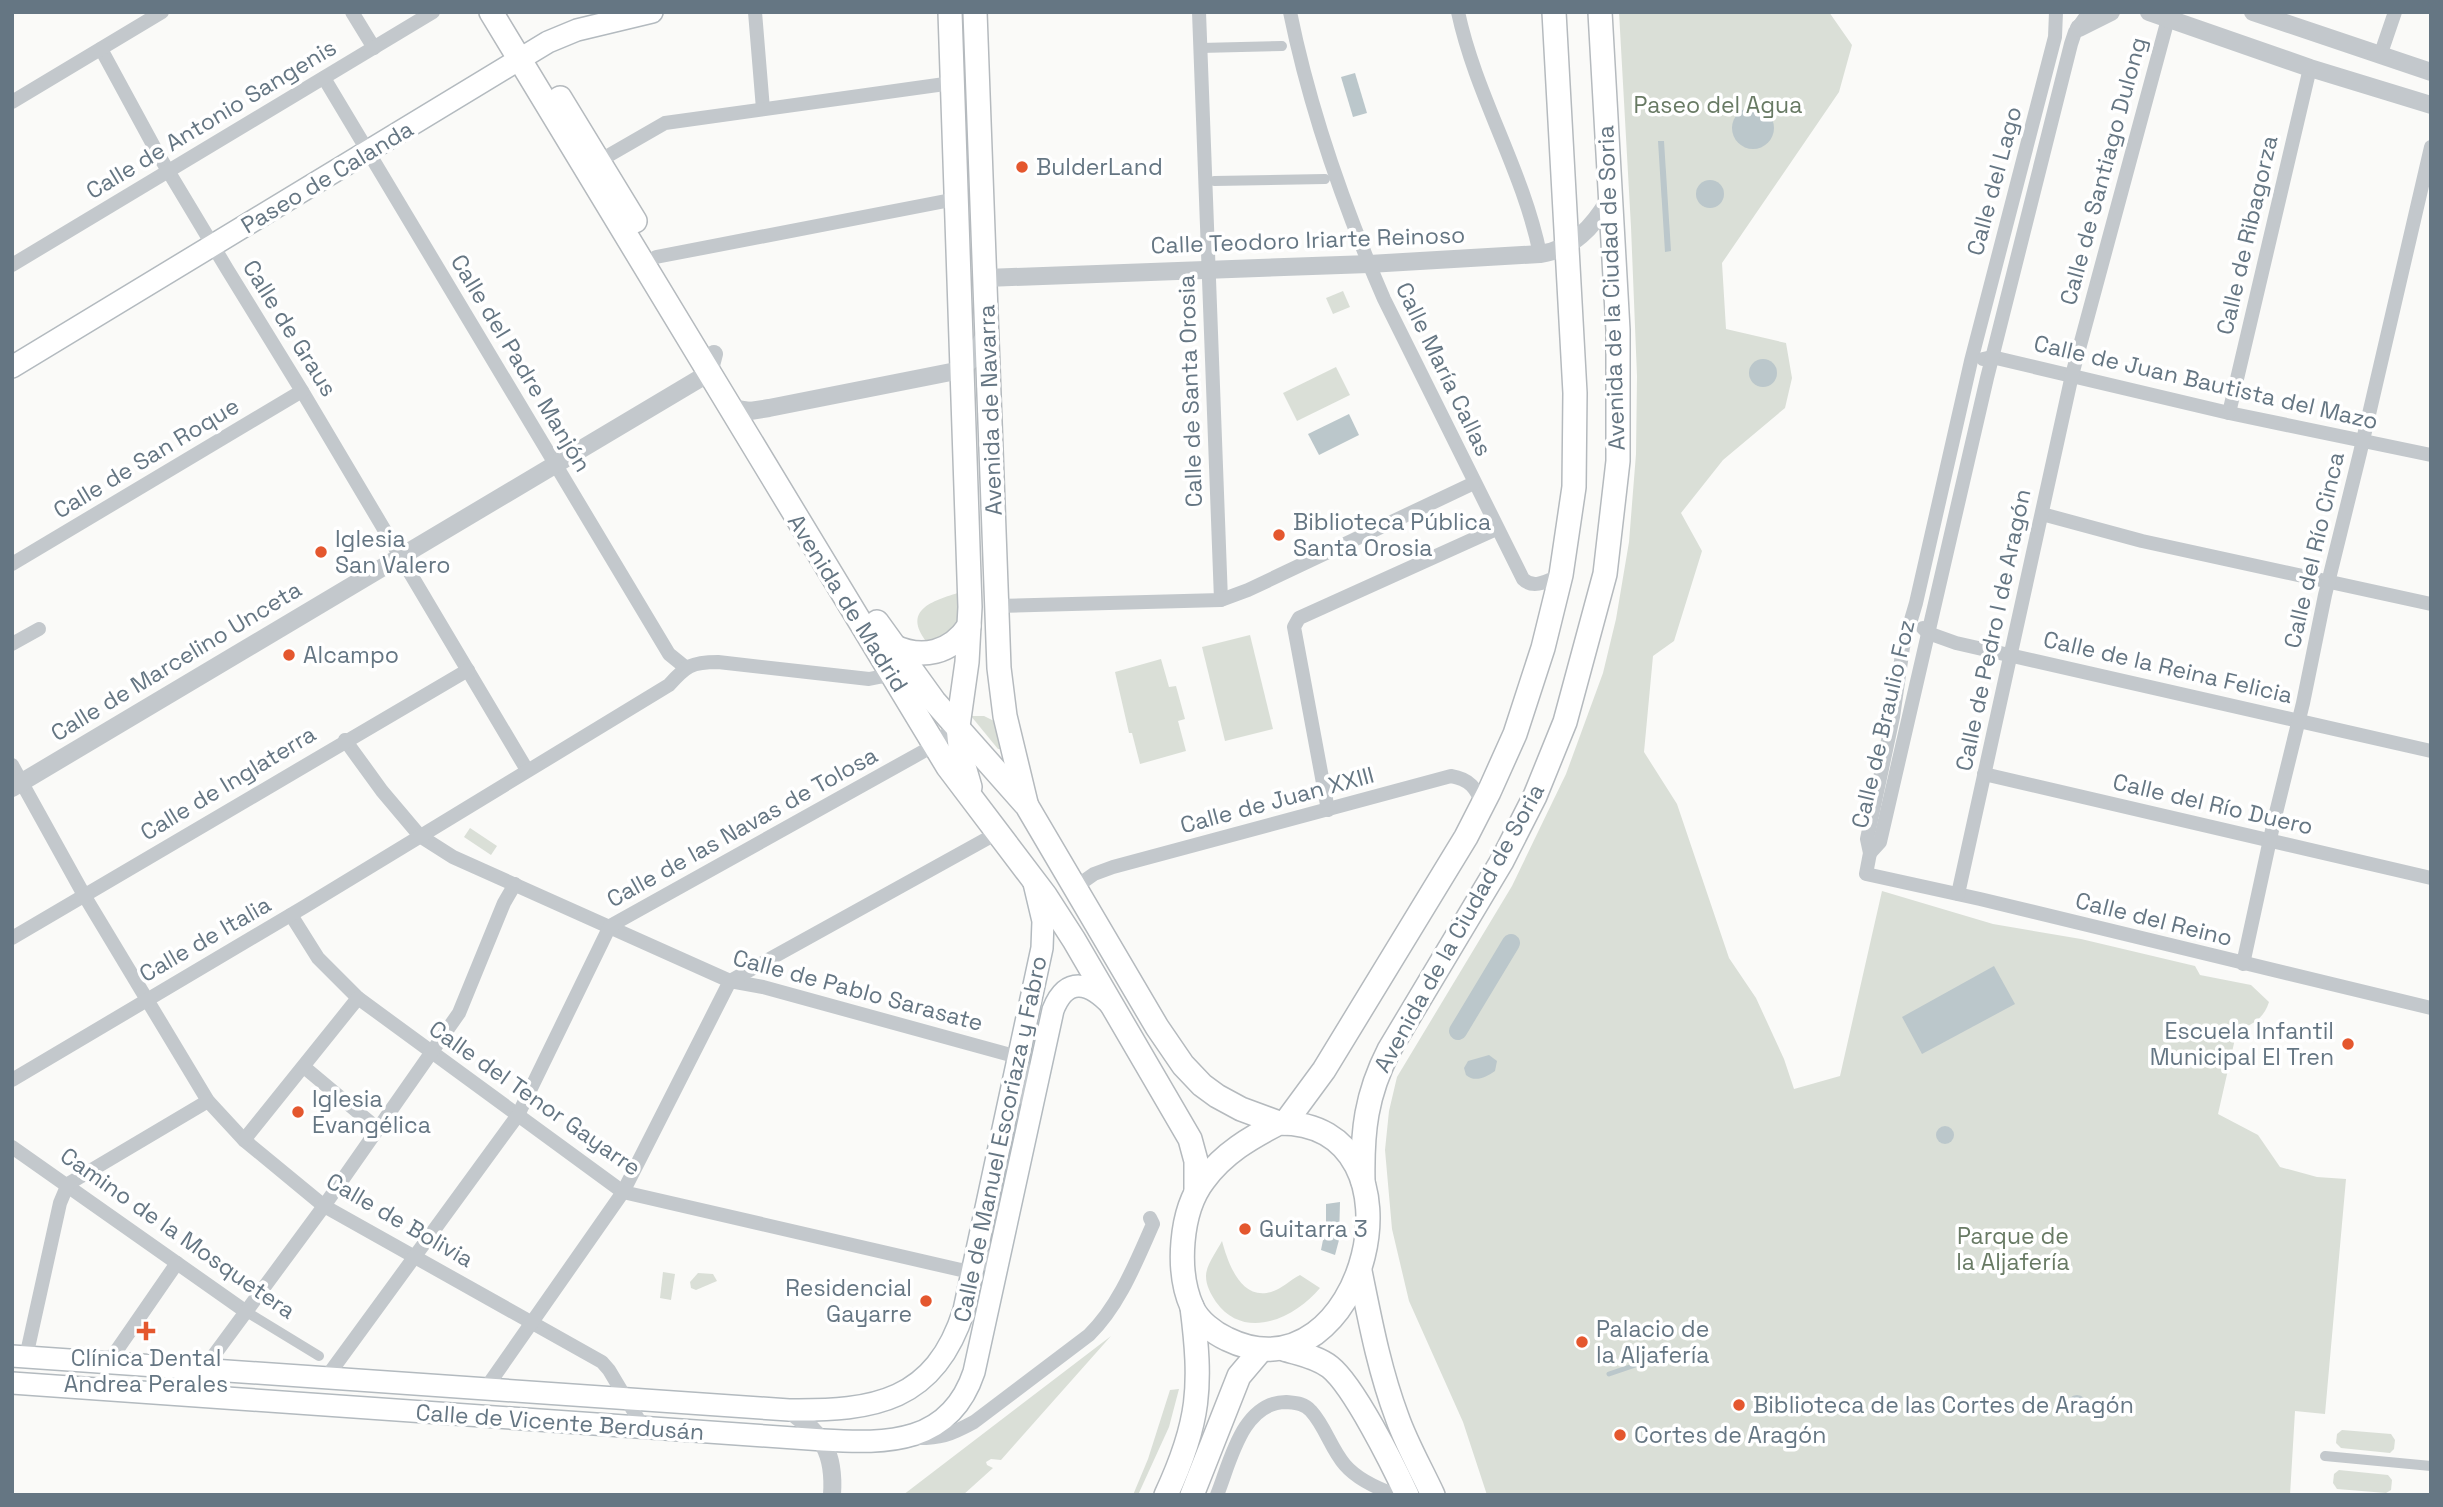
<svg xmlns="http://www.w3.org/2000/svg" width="2443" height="1507" font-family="'Space Grotesk',sans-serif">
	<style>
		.green { fill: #dadfd7 }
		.water { fill: #bbc7cb }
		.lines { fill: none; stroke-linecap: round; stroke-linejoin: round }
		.stream { stroke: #bbc7cb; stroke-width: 5 }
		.canal { stroke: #bbc7cb; stroke-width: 18 }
		.secondary-casing { stroke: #b3babf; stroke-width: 24 }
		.primary-casing { stroke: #b5babe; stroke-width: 26 }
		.pedestrian { stroke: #c3c8cc; stroke-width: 10 }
		.minor { stroke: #c3c8cc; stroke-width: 14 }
		.tertiary { stroke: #c3c8cc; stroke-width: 18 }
		.secondary { stroke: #fff; stroke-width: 21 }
		.primary { stroke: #fff; stroke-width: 23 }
		.poi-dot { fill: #e4572e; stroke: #fff; stroke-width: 2.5 }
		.labels { text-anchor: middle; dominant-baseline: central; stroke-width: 7; stroke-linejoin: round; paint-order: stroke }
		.park-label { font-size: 23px; fill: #687a64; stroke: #fff }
		.street-label { font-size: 23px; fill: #657683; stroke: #fff }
		.poi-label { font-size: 23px; fill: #657683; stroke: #fff; text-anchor: start }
	</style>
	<rect width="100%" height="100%" fill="#fafaf8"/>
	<g class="green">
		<path d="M1619,12H1829L1852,45L1839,92L1722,263L1726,329L1786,343L1792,378L1785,408L1723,460L1681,513L1702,551L1674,641L1653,656L1644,752L1677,804L1729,958L1756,998L1784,1059L1794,1089L1840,1076L1882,891L1993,924L2081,939L2195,966L2200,975L2251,985L2269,1002C2264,1018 2253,1025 2237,1030L2218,1114L2258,1135L2280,1167L2317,1177L2346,1179L2325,1414L2295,1411L2290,1495H1487L1463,1422L1409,1301L1392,1229L1385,1150L1389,1111L1397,1077L1512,886L1566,774L1603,673L1616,619L1629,542L1636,454L1637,376L1631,227Z"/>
		<polygon points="1343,291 1350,307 1333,314 1326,298"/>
		<polygon points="1336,367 1350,395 1297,421 1283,393"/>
		<path d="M961,592C959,627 958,626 930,646C899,610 932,601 961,592Z"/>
		<polygon points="1250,635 1273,729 1225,741 1202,647"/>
		<polygon points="1161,659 1169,687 1176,686 1185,719 1178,721 1186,751 1140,764 1132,733 1129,733 1115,672"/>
		<polygon points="971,716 984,716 996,722 1002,749 998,749"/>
		<polygon points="470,828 497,846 491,855 464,837"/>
		<path d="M1222,1241C1228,1263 1241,1301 1271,1292C1282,1289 1290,1280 1300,1275L1320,1288C1295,1318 1245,1342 1216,1302C1211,1294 1206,1286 1206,1276C1206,1265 1217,1251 1222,1241Z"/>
		<polygon points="663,1272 675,1274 671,1300 660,1298"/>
		<polygon points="698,1273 713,1274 717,1281 696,1290 691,1288 690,1282"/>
		<polygon points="1111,1336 1001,1460 991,1459 986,1462 987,1465 993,1468 963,1495 903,1495"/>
		<polygon points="1179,1389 1169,1427 1138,1495 1133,1495 1148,1459 1170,1390"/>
		<polygon points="2342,1430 2391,1434 2395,1440 2394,1449 2390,1453 2341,1448 2336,1443 2337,1434"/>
		<polygon points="2339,1470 2388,1475 2392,1480 2391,1490 2386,1493 2337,1489 2333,1483 2334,1474"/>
	</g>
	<g class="water">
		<polygon points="1355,73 1367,113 1353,117 1341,77"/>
		<circle cx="1753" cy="128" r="21"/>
		<polygon points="1658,141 1664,141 1671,251 1665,252"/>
		<circle cx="1710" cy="194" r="14"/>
		<circle cx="1763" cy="373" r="14"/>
		<polygon points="1349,414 1359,435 1319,455 1308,434"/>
		<polygon points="1994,966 2015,1004 1922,1054 1902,1017"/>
		<path d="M1489,1055L1497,1061L1495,1071C1486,1077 1475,1083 1466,1075L1464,1068L1468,1061Z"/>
		<circle cx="1945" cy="1135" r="9"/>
		<polygon points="1340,1202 1339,1240 1335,1255 1321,1250 1326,1225 1326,1204"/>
		<circle cx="2077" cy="1405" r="10"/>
	</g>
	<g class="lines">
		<polyline class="stream" points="1609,1374 1656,1358"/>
		<polyline class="canal" points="1458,1031 1511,943"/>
		<defs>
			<g id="secondary">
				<polyline points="12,367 548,42 577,30 652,12"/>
				<path d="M12,1356L789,1410C874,1411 935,1402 964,1310L1042,948L1043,921L1034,883"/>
				<path d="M12,1383L823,1440C888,1444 950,1444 974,1372L1053,1010C1067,975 1090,983 1111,1005"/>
			</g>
			<g id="primary">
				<polyline points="491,12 948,767 1045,895 1074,940 1190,1139 1196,1161 1196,1191"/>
				<polyline points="950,12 970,607 967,662 958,726 961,756 970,787"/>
				<polyline points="975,12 999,668 1005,716 1026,803"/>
				<polyline points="560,98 635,221"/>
				<polyline points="877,622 934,701 1027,806 1157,1027 1183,1065 1202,1085 1217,1096 1241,1109 1279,1123"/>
				<path d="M893,650V646C922,660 951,653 969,626"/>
				<path d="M1279,1123C1436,1122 1364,1406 1227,1339C1214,1333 1198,1321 1192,1307C1176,1271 1180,1211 1204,1180C1224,1153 1250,1138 1279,1123Z"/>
				<polyline points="1285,1123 1324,1070 1466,837 1489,792 1515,734 1543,648 1561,575 1574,487 1575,393 1554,12"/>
				<path d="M1363,1181C1362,1131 1366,1095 1389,1050L1502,861L1535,796L1565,722L1605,574L1618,461V330L1600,12"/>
				<path d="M1360,1271C1370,1320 1379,1369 1397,1417C1406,1443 1421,1469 1433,1495"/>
				<path d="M1284,1349C1300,1354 1317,1357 1330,1367C1354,1386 1393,1465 1407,1495"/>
				<path d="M1166,1495C1200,1422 1202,1386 1192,1307"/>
				<polyline points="1192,1495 1239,1376 1261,1350"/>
			</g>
		</defs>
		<use href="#secondary" class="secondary-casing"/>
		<use href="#primary" class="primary-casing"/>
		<g class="pedestrian">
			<polyline points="1200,48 1282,46"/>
			<polyline points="1214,181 1325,179"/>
			<polyline points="245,1311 319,1356"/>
			<polyline points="2325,1456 2431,1466"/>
		</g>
		<g class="minor">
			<polyline points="352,12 374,48"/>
			<polyline points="755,12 763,109"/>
			<polyline points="1199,12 1221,600"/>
			<path d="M1290,12C1310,110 1344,207 1384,299L1523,579C1534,590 1549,580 1561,575"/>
			<path d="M1458,12C1476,96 1523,170 1540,254"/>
			<polyline points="2056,12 2055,37 1971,361 1916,603 1903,647 1893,717 1867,839 1870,853 1866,874 1980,899 2431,1008"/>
			<polyline points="101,49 158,154 227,269 302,391 527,770"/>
			<polyline points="2380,56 2395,12"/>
			<polyline points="324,78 669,654 685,667"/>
			<polyline points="12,102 162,12"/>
			<polyline points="599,161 665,123 952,83"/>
			<polyline points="656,257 956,199"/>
			<polyline points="12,265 433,12"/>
			<polyline points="1983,359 1992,357 2229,413 2431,455"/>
			<polyline points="2229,413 2310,68"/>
			<polyline points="2042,514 2142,541 2431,604"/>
			<polyline points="12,564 302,391"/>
			<polyline points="997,606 1221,600 1248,590 1474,483"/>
			<polyline points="1923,628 1928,633 1956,643 2431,751"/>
			<polyline points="12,644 39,629"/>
			<path d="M345,740L382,791L420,836L453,857L730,981L763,987L1007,1054C1028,1064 1028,1076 1025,1098"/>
			<polyline points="12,765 84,895 208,1101 244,1140 324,1206 602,1362 609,1370 643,1427"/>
			<polyline points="1984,774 2431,878"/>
			<polyline points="1328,810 1294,627 1299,618 1496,529"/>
			<polyline points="1870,853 1880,842 1987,378 2071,44 2075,32 2089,12"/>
			<path d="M1074,888L1094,874L1113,867L1451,776C1469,779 1477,788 1482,805"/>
			<polyline points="1958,894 2072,375 2168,19"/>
			<path d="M291,915L318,958L358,998L623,1192L961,1270C977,1268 989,1262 999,1250"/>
			<polyline points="12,938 468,670"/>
			<polyline points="2243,964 2274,821 2303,703 2325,595 2360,453 2431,147"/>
			<polyline points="304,1067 378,1129"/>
			<path d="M12,1080L304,907L669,685C686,666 691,662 718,662L869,679L879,677L890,671"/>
			<polyline points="244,1140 358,998"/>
			<polyline points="12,1147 245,1311"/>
			<polyline points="26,1357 60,1203 68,1184 208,1101"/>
			<polyline points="108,1363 177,1263"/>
			<polyline points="326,1378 518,1115 610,926 924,751 958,726"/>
			<polyline points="486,1388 623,1192 730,981 999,832"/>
			<polyline points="161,1391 186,1381 203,1370 324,1206 459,1013 504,903 515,884"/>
			<path d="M912,1438C940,1439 950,1435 974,1422L1089,1335C1119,1306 1136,1262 1153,1224L1150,1218"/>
			<path d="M1217,1495C1230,1463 1242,1402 1286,1402C1296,1403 1304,1403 1311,1411C1325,1426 1331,1449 1345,1465C1357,1479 1379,1489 1396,1495"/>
		</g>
		<g class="tertiary">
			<polyline points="2149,12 2310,68 2431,105"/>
			<polyline points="2253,12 2431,72"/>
			<polyline points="2079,28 2111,12"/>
			<path d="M986,278L1369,264L1540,254C1573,249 1593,227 1609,200"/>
			<polyline points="730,408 750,411 769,408 956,371 972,359 986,334"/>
			<polyline points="12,788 709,373 714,354"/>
			<path d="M789,1410C822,1434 835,1452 832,1495"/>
		</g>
		<use href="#secondary" class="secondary"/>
		<use href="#primary" class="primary"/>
	</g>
	<g class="poi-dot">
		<circle cx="1022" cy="167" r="7"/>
		<circle cx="1279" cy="535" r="7"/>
		<circle cx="321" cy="552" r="7"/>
		<circle cx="289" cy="655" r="7"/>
		<circle cx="2348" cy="1044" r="7"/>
		<circle cx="298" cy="1112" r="7"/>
		<circle cx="1245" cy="1229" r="7"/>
		<circle cx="926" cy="1301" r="7"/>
		<path d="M142.5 1320.5h7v7h7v7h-7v7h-7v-7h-7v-7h7z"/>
		<circle cx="1582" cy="1342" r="7"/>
		<circle cx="1739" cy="1405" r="7"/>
		<circle cx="1620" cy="1435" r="7"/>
	</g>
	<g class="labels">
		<g class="park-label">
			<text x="1718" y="105">Paseo del Agua</text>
			<text x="2013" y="1236">Parque de<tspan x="2013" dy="26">la Aljafería</tspan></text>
		</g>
		<g class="street-label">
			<text transform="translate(211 119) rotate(-31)">Calle de Antonio Sangenis</text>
			<text transform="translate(2103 171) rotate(-75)">Calle de Santiago Dulong</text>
			<text transform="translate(327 177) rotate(-31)">Paseo de Calanda</text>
			<text transform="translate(1994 181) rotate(-75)">Calle del Lago</text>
			<text transform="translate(2247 235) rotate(-77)">Calle de Ribagorza</text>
			<text transform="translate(1308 240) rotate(-2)">Calle Teodoro Iriarte Reinoso</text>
			<text transform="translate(1611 288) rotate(-92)">Avenida de la Ciudad de Soria</text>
			<text transform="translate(290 328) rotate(58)">Calle de Graus</text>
			<text transform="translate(521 363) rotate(59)">Calle del Padre Manjón</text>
			<text transform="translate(1444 369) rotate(64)">Calle María Callas</text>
			<text transform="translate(2206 382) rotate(13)">Calle de Juan Bautista del Mazo</text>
			<text transform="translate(1190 391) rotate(-92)">Calle de Santa Orosia</text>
			<text transform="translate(990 410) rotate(-92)">Avenida de Navarra</text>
			<text transform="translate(146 458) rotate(-31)">Calle de San Roque</text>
			<text transform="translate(2314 550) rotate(-77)">Calle del Río Cinca</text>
			<text transform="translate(848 603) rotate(58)">Avenida de Madrid</text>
			<text transform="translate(1993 630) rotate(-78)">Calle de Pedro I de Aragón</text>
			<text transform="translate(176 661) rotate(-31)">Calle de Marcelino Unceta</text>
			<text transform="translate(2168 667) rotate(13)">Calle de la Reina Felicia</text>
			<text transform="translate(1883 724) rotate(-77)">Calle de Braulio Foz</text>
			<text transform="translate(228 783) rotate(-31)">Calle de Inglaterra</text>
			<text transform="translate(1277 800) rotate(-15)">Calle de Juan XXIII</text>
			<text transform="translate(2213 804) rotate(13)">Calle del Río Duero</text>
			<text transform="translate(742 827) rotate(-29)">Calle de las Navas de Tolosa</text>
			<text transform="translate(2154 919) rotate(14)">Calle del Reino</text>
			<text transform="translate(1459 928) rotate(-61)">Avenida de la Ciudad de Soria</text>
			<text transform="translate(205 939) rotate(-30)">Calle de Italia</text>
			<text transform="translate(858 990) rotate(15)">Calle de Pablo Sarasate</text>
			<text transform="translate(535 1098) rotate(35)">Calle del Tenor Gayarre</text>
			<text transform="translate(1000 1139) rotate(-78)">Calle de Manuel Escoriaza y Fabro</text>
			<text transform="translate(400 1220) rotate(30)">Calle de Bolivia</text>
			<text transform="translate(178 1233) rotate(35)">Camino de la Mosquetera</text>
			<text transform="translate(560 1422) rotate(4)">Calle de Vicente Berdusán</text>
		</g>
		<g class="poi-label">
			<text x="1036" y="167">BulderLand</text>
			<text x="1293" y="522">Biblioteca Pública<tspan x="1293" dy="26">Santa Orosia</tspan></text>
			<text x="335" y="539">Iglesia<tspan x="335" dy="26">San Valero</tspan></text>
			<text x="303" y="655">Alcampo</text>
			<text x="2334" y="1031" text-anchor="end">Escuela Infantil<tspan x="2334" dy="26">Municipal El Tren</tspan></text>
			<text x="312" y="1099">Iglesia<tspan x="312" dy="26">Evangélica</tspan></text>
			<text x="1259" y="1229">Guitarra 3</text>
			<text x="912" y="1288" text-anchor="end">Residencial<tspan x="912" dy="26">Gayarre</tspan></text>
			<text x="1596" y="1329">Palacio de<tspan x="1596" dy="26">la Aljafería</tspan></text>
			<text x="146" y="1358" text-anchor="middle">Clínica Dental<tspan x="146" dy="26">Andrea Perales</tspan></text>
			<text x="1753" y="1405">Biblioteca de las Cortes de Aragón</text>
			<text x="1634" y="1435">Cortes de Aragón</text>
		</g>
	</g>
	<rect width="2443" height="1507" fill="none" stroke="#657683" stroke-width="28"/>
</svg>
